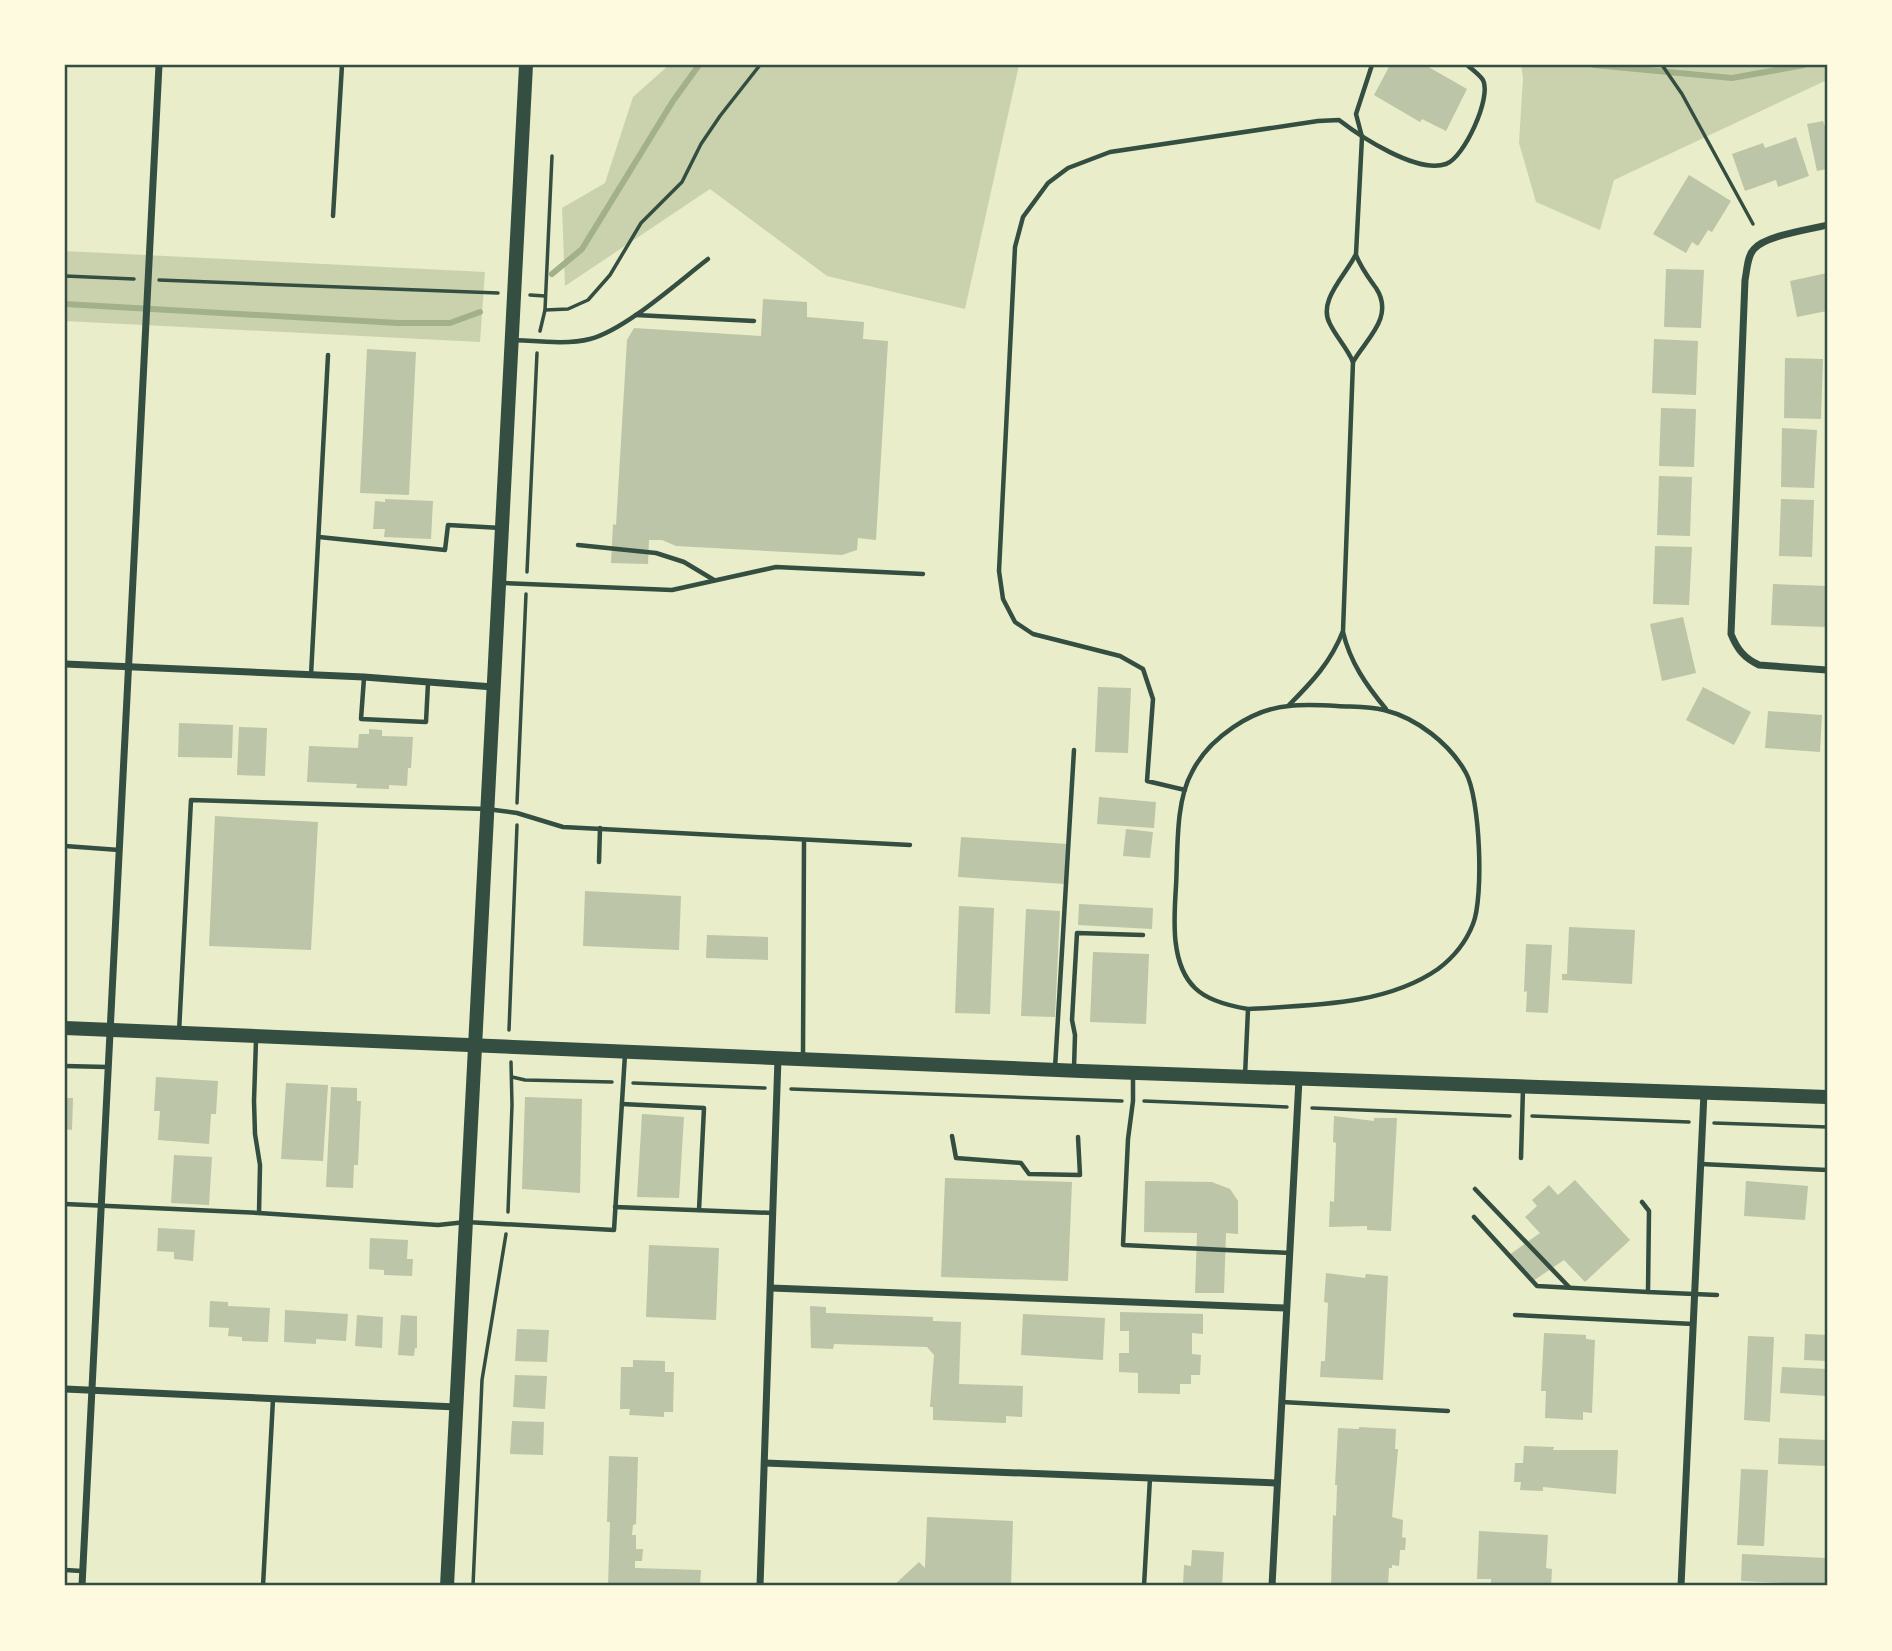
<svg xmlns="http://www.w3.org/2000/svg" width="1892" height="1651" font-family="Poppins,sans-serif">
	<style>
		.green { fill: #cad2ad }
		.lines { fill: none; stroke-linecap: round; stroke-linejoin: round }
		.stream { stroke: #a3b18a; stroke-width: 6 }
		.building { fill: #bcc5a7 }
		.path { stroke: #344e41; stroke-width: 3.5 }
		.service { stroke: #344e41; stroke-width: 4.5 }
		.minor { stroke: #344e41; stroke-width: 7 }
		.secondary { stroke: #344e41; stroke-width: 14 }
		.neatline { fill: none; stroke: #344e41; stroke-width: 2.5 }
	</style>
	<rect width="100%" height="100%" fill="#e9edc9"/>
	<g class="green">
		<polygon points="669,65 1019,65 965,309 827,276 710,189 565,286 562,208 605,183 633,97"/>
		<polygon points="1521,65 1827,65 1827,80 1614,180 1600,230 1536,202 1519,143 1523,78"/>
		<polygon points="65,251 485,272 480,342 65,321"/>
	</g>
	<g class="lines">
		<g class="stream">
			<polyline points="1594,65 1732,78 1804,65"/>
			<polyline points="552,274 582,249 673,101 699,65"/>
			<polyline points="65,304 398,323 450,323 480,312"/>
		</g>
	</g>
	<g class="building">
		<polygon points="1390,65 1425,65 1467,89 1446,131 1422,119 1420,122 1374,95"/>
		<polygon points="1823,121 1827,132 1827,169 1817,171 1807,124"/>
		<polygon points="1796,137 1809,176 1778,187 1776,180 1745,191 1732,154 1763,143 1765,148"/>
		<polygon points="1689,175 1731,201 1712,232 1708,230 1698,246 1692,242 1686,253 1653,234"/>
		<polygon points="1666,269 1704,270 1701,328 1664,327"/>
		<polygon points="1827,273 1827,311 1797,317 1790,281"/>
		<polygon points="763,299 807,302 807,317 864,322 863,339 888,341 876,540 858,538 857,550 842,555 676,546 662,540 649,540 648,564 611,563 613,524 616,525 627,340 634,328 761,336"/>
		<polygon points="1654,339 1698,341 1696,395 1652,393"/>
		<polygon points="367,349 416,352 409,495 360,493"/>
		<polygon points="1785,358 1823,359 1821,419 1784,418"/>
		<polygon points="1661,408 1696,409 1694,467 1659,466"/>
		<polygon points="1782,428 1817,430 1814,488 1781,487"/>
		<polygon points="1659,476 1692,477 1690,536 1657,535"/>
		<polygon points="385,499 433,501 431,539 384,537 385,529 373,529 375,501 385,502"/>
		<polygon points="1781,499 1814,500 1812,557 1779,556"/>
		<polygon points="1655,546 1692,547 1689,605 1653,604"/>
		<polygon points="1773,584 1827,586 1827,627 1771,625"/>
		<polygon points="1683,617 1696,673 1662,681 1650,624"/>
		<polygon points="1098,687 1131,688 1128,753 1095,752"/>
		<polygon points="1703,687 1751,712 1734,745 1686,720"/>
		<polygon points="1768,711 1822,715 1820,752 1765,748"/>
		<polygon points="179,723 233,725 232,758 178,757"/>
		<polygon points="239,727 267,728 265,776 237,775"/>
		<polygon points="369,729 382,730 382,736 413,737 411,768 408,768 407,786 389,785 389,789 356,788 357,784 307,782 309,746 358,748 359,734 369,734"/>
		<polygon points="1099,797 1156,802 1154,828 1097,824"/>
		<polygon points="215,816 318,822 311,950 209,946"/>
		<polygon points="1126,829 1153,832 1150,858 1123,856"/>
		<polygon points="961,837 1068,844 1065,884 958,877"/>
		<polygon points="585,891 681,896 679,950 583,946"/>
		<polygon points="1079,904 1153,908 1152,929 1078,925"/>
		<polygon points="959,906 994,908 990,1014 955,1013"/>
		<polygon points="1026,909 1060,911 1055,1017 1021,1016"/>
		<polygon points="1569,927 1635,930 1632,984 1562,980 1562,974 1567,974"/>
		<polygon points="707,935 768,937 768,960 706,958"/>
		<polygon points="1526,944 1552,945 1548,1013 1526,1012 1527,991 1524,992"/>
		<polygon points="1093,952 1149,954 1146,1024 1090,1022"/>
		<polygon points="156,1077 218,1081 216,1114 211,1114 209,1144 158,1140 160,1111 154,1111"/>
		<polygon points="286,1083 328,1085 323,1161 281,1159"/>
		<polygon points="331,1087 357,1088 357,1101 361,1101 358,1165 354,1165 353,1188 326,1187"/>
		<polygon points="525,1097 582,1099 580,1193 522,1189"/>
		<polygon points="65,1098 73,1098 72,1130 65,1129"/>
		<polygon points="642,1114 684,1117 679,1198 637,1197"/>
		<polygon points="1334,1116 1374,1121 1374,1118 1397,1118 1391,1231 1367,1230 1367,1226 1329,1227 1330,1201 1334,1202 1336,1143 1333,1142"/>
		<polygon points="174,1155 212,1157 209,1205 171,1203"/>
		<polygon points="945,1178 1072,1182 1068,1281 941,1277"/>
		<polygon points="1575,1180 1630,1240 1585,1282 1564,1260 1533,1281 1509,1255 1540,1233 1525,1217 1537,1206 1532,1200 1549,1185 1558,1195"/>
		<polygon points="1145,1181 1212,1182 1230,1189 1238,1201 1238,1234 1226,1233 1224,1293 1195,1293 1197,1233 1144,1232"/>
		<polygon points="1746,1181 1808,1186 1805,1220 1744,1216"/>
		<polygon points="158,1228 195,1230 193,1261 174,1259 174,1252 157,1251"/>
		<polygon points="370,1238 408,1240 407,1259 413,1259 412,1276 384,1275 384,1270 369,1269"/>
		<polygon points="649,1245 719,1248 716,1320 646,1317"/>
		<polygon points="1326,1273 1365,1278 1366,1274 1388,1276 1383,1380 1320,1377 1321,1361 1325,1361 1328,1303 1324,1302"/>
		<polygon points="210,1301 228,1302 228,1306 270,1308 268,1342 242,1341 242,1337 228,1336 229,1328 209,1327"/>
		<polygon points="810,1306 826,1307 826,1313 933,1317 933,1321 961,1322 959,1384 1023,1386 1022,1417 1006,1416 1006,1423 933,1420 933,1407 930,1407 934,1355 927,1347 834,1344 833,1349 811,1348"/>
		<polygon points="285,1310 348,1314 346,1341 316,1339 316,1344 284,1342"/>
		<polygon points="1120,1312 1203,1314 1203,1334 1192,1333 1192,1354 1201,1355 1200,1375 1191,1375 1191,1384 1180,1384 1180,1394 1138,1393 1138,1373 1119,1372 1119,1353 1129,1353 1129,1331 1120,1331"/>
		<polygon points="1023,1314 1105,1318 1103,1360 1021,1355"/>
		<polygon points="357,1315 383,1317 382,1348 355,1346"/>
		<polygon points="401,1315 417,1316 417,1348 415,1348 414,1356 398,1355"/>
		<polygon points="517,1329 549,1330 547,1362 515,1361"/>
		<polygon points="1544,1333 1586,1335 1586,1339 1595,1340 1592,1413 1583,1412 1583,1420 1545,1418 1546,1391 1541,1391"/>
		<polygon points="1805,1334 1827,1335 1827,1361 1804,1360"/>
		<polygon points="1748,1336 1774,1337 1770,1422 1744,1420"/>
		<polygon points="633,1360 665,1361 665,1372 674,1372 673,1412 664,1412 664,1417 629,1415 630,1409 620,1409 621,1367 633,1367"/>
		<polygon points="1782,1367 1827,1369 1827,1396 1780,1393"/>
		<polygon points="515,1375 547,1376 545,1409 513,1407"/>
		<polygon points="512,1421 544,1422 543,1455 510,1454"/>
		<polygon points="1359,1427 1396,1429 1395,1449 1398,1449 1392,1517 1403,1520 1402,1537 1406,1538 1405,1550 1400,1550 1399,1566 1392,1565 1392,1568 1389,1568 1388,1586 1331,1586 1333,1515 1336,1516 1337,1485 1335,1485 1338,1428 1359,1429"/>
		<polygon points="1779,1438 1827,1440 1827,1466 1778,1464"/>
		<polygon points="1524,1446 1554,1447 1553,1450 1618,1450 1616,1494 1543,1487 1543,1491 1520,1490 1521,1482 1514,1482 1515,1463 1523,1463"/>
		<polygon points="609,1456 638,1457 636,1524 633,1525 632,1535 636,1535 636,1549 643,1549 642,1561 635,1561 635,1568 701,1570 700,1586 608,1586 610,1522 607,1522"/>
		<polygon points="1741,1469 1768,1470 1764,1546 1737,1545"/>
		<polygon points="927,1517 1013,1521 1011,1586 893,1586 919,1562 925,1568"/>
		<polygon points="1479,1531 1548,1535 1546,1568 1552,1569 1551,1586 1491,1586 1491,1579 1477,1579"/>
		<polygon points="1192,1550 1224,1552 1222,1586 1183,1586 1184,1565 1191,1566"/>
		<polygon points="1742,1554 1827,1558 1827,1585 1741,1581"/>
	</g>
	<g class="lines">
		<g class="path">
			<polyline points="1662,65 1682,94 1753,224"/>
			<polyline points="65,276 134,279"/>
			<polyline points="159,280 498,293"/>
			<polyline points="530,295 545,296"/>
			<polyline points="545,310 568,309 588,300 610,275 641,223 682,182 701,144 720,116 760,65"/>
			<polyline points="540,331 545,310 552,156"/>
			<polyline points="527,572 537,353"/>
			<polyline points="517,803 526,594"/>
			<polyline points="509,1030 517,825"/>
			<polyline points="512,1077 525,1080 612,1082"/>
			<polyline points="633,1083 765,1088"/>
			<polyline points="791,1089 1122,1101"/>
			<polyline points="1144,1101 1287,1107"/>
			<polyline points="1312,1108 1510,1116"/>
			<polyline points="1532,1116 1689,1122"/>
			<polyline points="1714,1123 1827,1127"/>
			<polyline points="508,1212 512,1105 511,1062"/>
			<polyline points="473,1586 482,1380 506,1234"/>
		</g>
		<g class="service">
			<polyline points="333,216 342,65"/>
			<polyline points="636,315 754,321"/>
			<path d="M514,340C536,341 568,345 590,339C625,330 678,282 708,259"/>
			<path d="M1353,362C1366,339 1395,317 1376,288C1368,277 1361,268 1356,255"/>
			<polyline points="319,537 445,550 448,525 501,528"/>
			<polyline points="578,545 656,553 684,562 714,580"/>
			<polyline points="503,583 672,590 776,567 923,574"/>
			<path d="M1343,632C1350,662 1366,685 1386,709"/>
			<polyline points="311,675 328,355"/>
			<polyline points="364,678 361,719 426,722 428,683"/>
			<path d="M1289,705C1312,682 1331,662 1343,631L1353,362C1347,348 1337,338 1330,324C1317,301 1346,275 1356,254L1362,137L1356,114L1372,65"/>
			<path d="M1185,790L1147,781L1153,699L1143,669L1120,656L1033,634L1015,622L1003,599L999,571L1015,247L1023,217L1048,183L1068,168L1110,152L1318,121L1339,120C1361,137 1417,174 1446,164C1464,158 1492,97 1483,80C1480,75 1472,69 1467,65"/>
			<polyline points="65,846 119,850"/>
			<polyline points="599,862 600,828"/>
			<polyline points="179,1032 191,800 487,809 517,813 563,827 910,845"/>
			<polyline points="256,1040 254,1101 255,1134 260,1165 259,1213"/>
			<polyline points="803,1055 804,840"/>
			<polyline points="65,1066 107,1067"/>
			<polyline points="1055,1068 1074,750"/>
			<polyline points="1074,1068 1075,1035 1072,1020 1077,933 1143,935"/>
			<polyline points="1133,1074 1133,1101 1128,1139 1123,1245 1290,1253"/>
			<path d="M1245,1076L1248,1009C1230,1006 1208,1001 1195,988C1170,964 1174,918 1176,886C1178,852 1175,802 1192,772C1209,738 1252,709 1289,706C1305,704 1321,705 1337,706C1353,707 1369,706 1384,710C1417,718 1450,744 1466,773C1480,798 1484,897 1473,924C1466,942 1454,957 1438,969C1385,1006 1310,1005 1248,1009"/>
			<polyline points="622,1104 704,1108 699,1210"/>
			<polyline points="952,1136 956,1158 1021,1163 1029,1174 1080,1175 1078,1137"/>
			<polyline points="1521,1158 1523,1088"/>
			<polyline points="1701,1164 1827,1170"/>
			<polyline points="1475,1189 1569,1287"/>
			<polyline points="1642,1202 1649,1211 1648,1292 1717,1295"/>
			<polyline points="65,1204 259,1213 438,1225 466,1222 614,1230 625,1054"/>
			<polyline points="615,1207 773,1213"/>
			<polyline points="1474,1217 1537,1286 1648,1292"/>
			<polyline points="1515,1315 1693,1324"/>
			<polyline points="1282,1402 1448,1411"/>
			<polyline points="65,1570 82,1571"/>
			<polyline points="263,1586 273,1399"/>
			<polyline points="1144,1586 1150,1478"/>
		</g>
		<g class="minor">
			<path d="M1827,225C1809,230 1766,235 1754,249C1747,256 1747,271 1745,280L1731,634C1737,649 1744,658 1759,665L1827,670"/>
			<polyline points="65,664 364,677 493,687"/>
			<polyline points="771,1288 1286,1308"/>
			<polyline points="65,1389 456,1407"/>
			<polyline points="765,1463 1277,1483"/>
			<polyline points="82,1586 159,65"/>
			<polyline points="760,1586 778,1058"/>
			<polyline points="1272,1586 1299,1079"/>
			<polyline points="1681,1586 1704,1093"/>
		</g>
		<g class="secondary">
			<polyline points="65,1028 1081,1071 1827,1097"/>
			<polyline points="447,1586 526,65"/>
		</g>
	</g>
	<rect width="1892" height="1651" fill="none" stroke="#fefae0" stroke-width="133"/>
	<rect x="66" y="66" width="1760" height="1518" class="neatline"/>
</svg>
